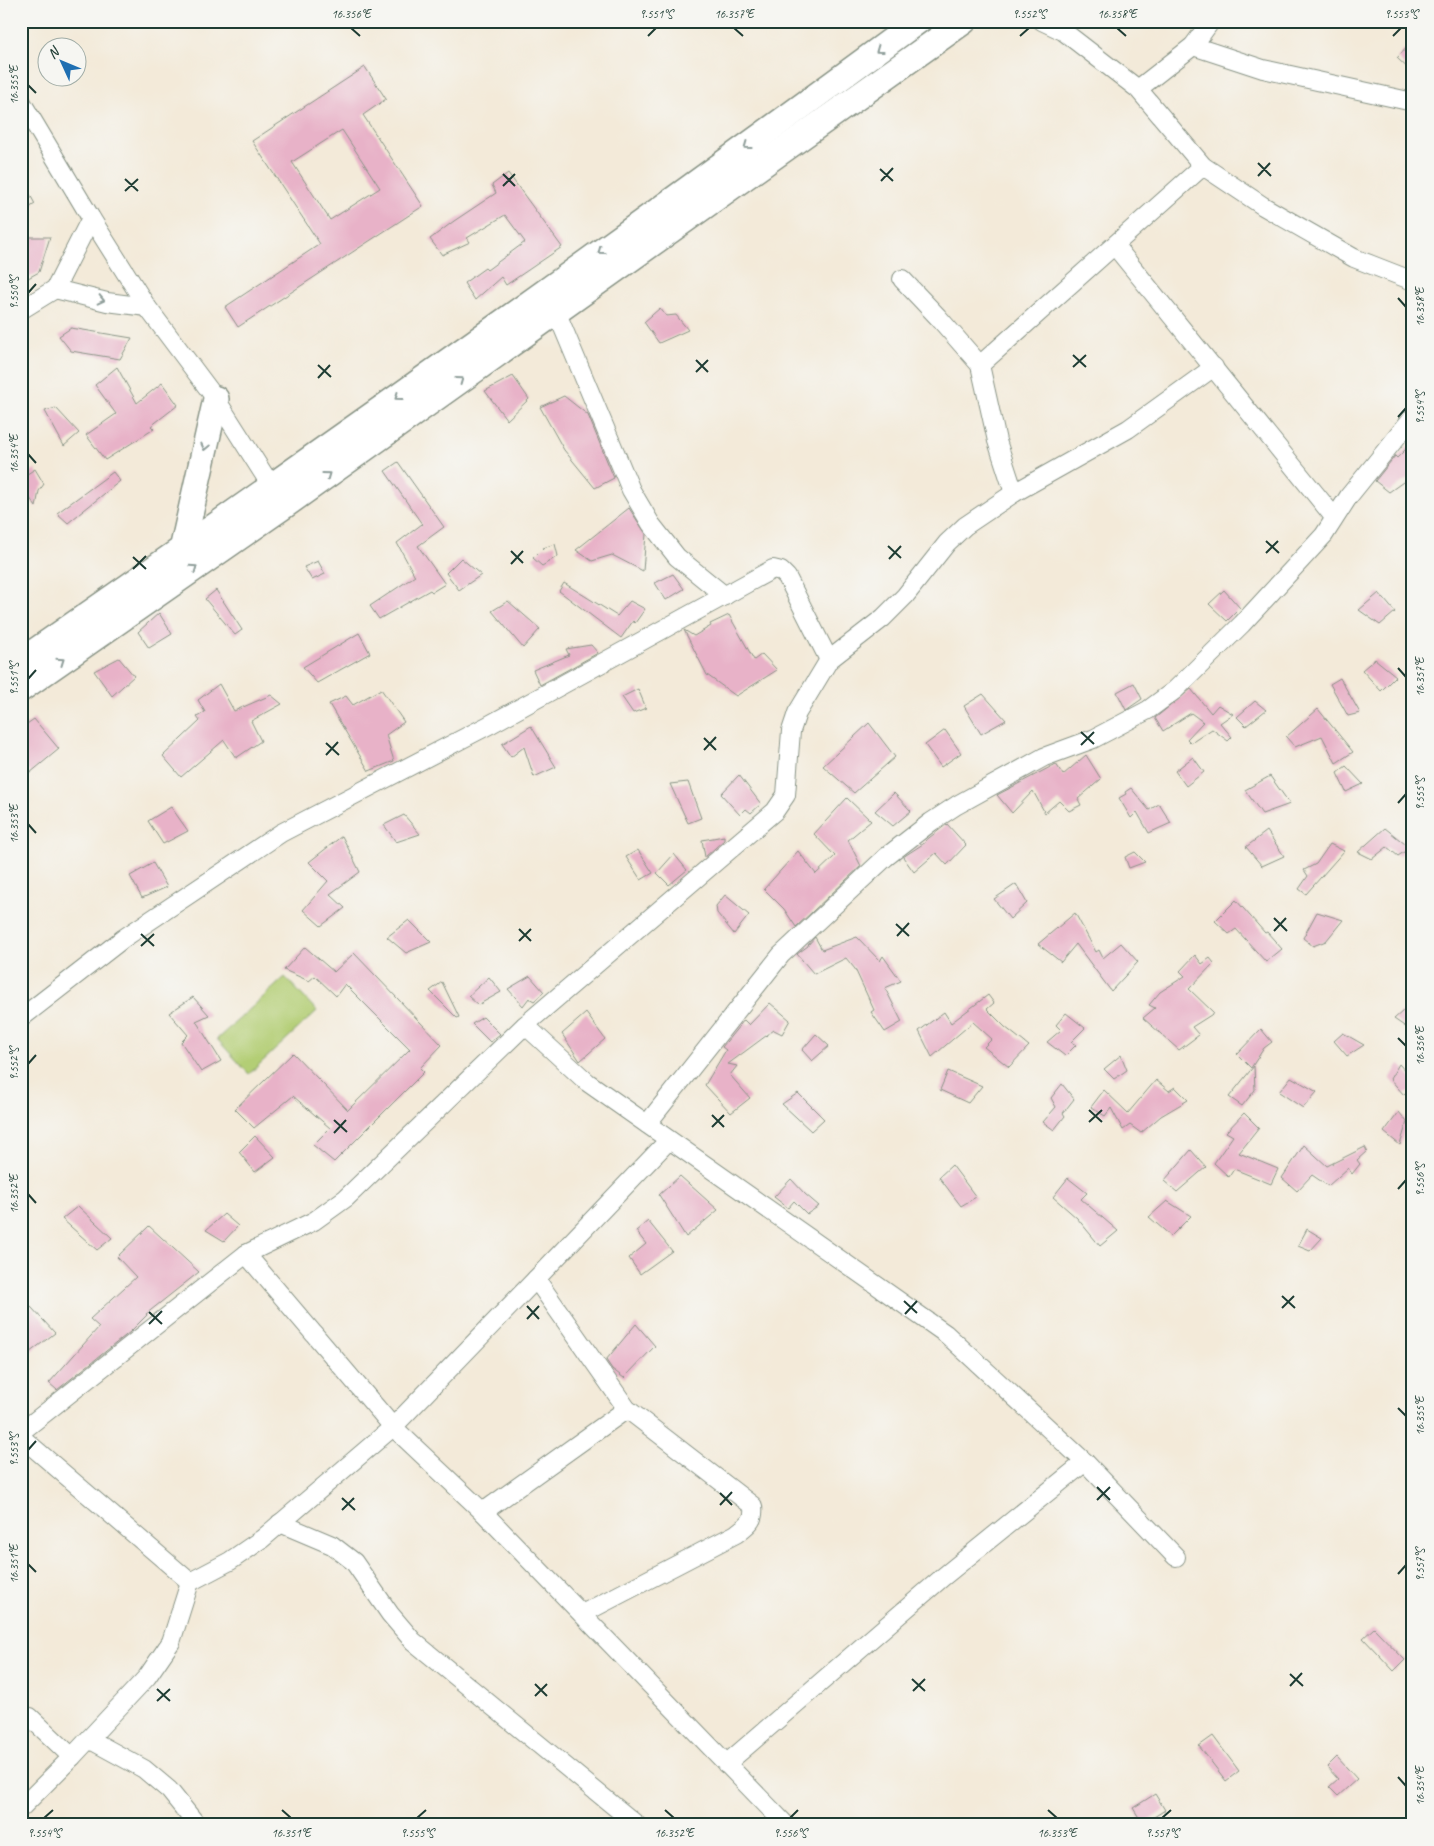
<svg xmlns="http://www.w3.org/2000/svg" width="1434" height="1846" font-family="Caveat,sans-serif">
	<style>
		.green { fill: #b3ce74; stroke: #698654 }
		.building { fill: #e8b2c8; fill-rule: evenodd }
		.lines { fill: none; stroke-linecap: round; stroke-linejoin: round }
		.street-casing { stroke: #899486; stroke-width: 20 }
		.secondary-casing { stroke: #899486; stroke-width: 28 }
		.street { stroke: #fff; stroke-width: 18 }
		.secondary { stroke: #fff; stroke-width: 25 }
		.oneway { stroke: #8f9e9a }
		.ticks { fill: none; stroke: #1f3d34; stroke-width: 2 }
		.neatline { fill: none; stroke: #1f3d34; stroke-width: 2 }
		.ticks-label { font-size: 12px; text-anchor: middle; fill: #1f3d34 }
	</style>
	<rect width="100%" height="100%" fill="#f6f6f2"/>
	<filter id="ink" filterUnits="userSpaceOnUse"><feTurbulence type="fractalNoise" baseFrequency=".02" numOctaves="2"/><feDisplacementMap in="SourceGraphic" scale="10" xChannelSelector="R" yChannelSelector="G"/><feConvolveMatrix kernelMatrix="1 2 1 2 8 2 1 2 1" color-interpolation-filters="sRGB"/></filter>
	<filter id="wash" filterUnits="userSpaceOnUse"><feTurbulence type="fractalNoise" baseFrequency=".0096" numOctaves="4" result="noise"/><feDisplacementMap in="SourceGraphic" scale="20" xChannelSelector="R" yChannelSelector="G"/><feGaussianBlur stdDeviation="1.12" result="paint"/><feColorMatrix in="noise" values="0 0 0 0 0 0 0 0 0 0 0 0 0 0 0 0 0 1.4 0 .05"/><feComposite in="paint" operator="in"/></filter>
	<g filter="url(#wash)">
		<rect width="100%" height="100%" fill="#f3ead9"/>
		<polygon class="green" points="285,977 317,1011 249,1074 217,1039"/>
		<g id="blocks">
			<g class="building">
				<polygon points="1413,41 1413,73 1397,58"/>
				<path d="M365,67L386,99L363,115L423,206L238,327L225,307L320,244L252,141ZM342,130L380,188L330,220L292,162Z"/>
				<polygon points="508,173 562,247 506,285 501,277 475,300 464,283 485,268 487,270 525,242 505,215 467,238 470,242 442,255 430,239 454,221 496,193 492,185"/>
				<polygon points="21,178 35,204 21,213"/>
				<polygon points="24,237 50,237 39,272 21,282 21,251"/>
				<polygon points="660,308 666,316 676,315 688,330 659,343 644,322"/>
				<polygon points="71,328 132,338 120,359 71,351 59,336"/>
				<polygon points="117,367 137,403 162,383 178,405 151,426 154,429 105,460 86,435 116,414 95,385"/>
				<polygon points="513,376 529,399 507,420 485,391"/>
				<polygon points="564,396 588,415 614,478 595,488 564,450 540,407"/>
				<polygon points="56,408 79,433 64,446 45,411"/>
				<polygon points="1413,442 1413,475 1389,492 1375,481 1395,456 1397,458"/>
				<polygon points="398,462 444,527 418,546 445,584 432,592 430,590 379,619 370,606 415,576 397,543 422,524 385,471"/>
				<polygon points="35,469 44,484 39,491 36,507 21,485 21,478"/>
				<polygon points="113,472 120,481 68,523 57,513"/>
				<polygon points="629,508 646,534 643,571 612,555 592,561 576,550"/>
				<polygon points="555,544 558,556 542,566 533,558 543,548"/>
				<polygon points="461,558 481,575 459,590 446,573"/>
				<polygon points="318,561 325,574 312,580 304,567"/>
				<polygon points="673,574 684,589 666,600 655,583"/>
				<polygon points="564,583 617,616 630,601 645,609 635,623 633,621 621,638 559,591"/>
				<polygon points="216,590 242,630 235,635 205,599"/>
				<polygon points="1224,590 1240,608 1227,621 1209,604"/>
				<polygon points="1379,593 1395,612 1380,625 1359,610"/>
				<polygon points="508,601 540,629 523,648 492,611"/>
				<polygon points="159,613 172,634 149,648 138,632"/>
				<polygon points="729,615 754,660 762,654 777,670 736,696 707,675 684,630 694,636 711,626 710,624"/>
				<polygon points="359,633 370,653 317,683 303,667"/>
				<polygon points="591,645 598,653 540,685 533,670 569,655 566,649"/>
				<polygon points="119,658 134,676 112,696 94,671"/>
				<polygon points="1375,659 1396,676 1381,691 1362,670"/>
				<polygon points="1340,678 1360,713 1348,716 1330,684"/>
				<polygon points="1134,683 1142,699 1126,710 1117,692"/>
				<polygon points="219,684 234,711 271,695 282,704 251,721 261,741 236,758 224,740 181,777 163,756 200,721 197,717 205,712 198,700"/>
				<polygon points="381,689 404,722 386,735 394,761 369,771 329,704 346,696 353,705"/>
				<polygon points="638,689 646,708 633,713 622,697"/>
				<polygon points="1191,689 1211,713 1218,705 1233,714 1220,723 1232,737 1228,741 1212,729 1191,743 1187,739 1203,722 1191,713 1163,731 1155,718"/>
				<polygon points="983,694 1006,720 981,734 964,706"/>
				<polygon points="1255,701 1266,710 1246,726 1237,717"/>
				<polygon points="1318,709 1353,752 1336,763 1322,736 1295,747 1286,737"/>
				<polygon points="34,719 59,749 30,773 21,762 21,728"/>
				<polygon points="869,723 895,757 854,793 823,766"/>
				<polygon points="531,726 556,767 534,777 524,747 511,757 502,744"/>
				<polygon points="945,730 961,753 941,767 925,745"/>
				<polygon points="1086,755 1101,779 1078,799 1081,805 1069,811 1059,801 1045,813 1033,791 1012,813 997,795 1056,764 1063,775"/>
				<polygon points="1193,757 1204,772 1186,786 1175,771"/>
				<polygon points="1346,766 1363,784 1346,792 1337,773"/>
				<polygon points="739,775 761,804 751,813 746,809 740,815 721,794"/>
				<polygon points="1270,776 1290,804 1262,814 1245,790"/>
				<polygon points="688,782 701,818 688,823 670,784"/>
				<polygon points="1131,788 1149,810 1159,804 1171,823 1149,833 1137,812 1131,818 1119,798 1126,794 1125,792"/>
				<polygon points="894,793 911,811 893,826 875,811"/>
				<polygon points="847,798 871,821 848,840 861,866 796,927 784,909 764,889 798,851 816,874 835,856 814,834"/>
				<polygon points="171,807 188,831 163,844 148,821"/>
				<polygon points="404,815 420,834 396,842 384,825"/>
				<polygon points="947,824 966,845 947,865 936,853 914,872 903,857 926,842 925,841"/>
				<polygon points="1385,828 1410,848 1398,856 1387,847 1372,859 1358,852"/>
				<polygon points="1267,831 1284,856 1262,866 1246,847"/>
				<polygon points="342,836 360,872 330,894 345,908 321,926 303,910 328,881 309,862"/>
				<polygon points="724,836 724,840 705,857 702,840"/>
				<polygon points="1330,844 1344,851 1306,894 1299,889 1308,876 1304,870 1316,864"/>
				<polygon points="638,850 653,873 641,880 626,857"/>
				<polygon points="1135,852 1145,862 1129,868 1125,857"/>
				<polygon points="674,854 687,870 669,885 657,873"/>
				<polygon points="153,863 167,887 142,898 130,876"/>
				<polygon points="1016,884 1027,903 1010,919 994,899"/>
				<polygon points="725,895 749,915 734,934 717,913 716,906"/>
				<polygon points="1236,900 1265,933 1267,932 1282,949 1266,962 1236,929 1229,934 1215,921"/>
				<polygon points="1317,912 1343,920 1326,941 1313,946 1303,938"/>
				<polygon points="1075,913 1096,952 1099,950 1103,958 1121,943 1138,962 1111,991 1076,944 1061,962 1038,944"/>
				<polygon points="409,920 431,942 406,953 387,937"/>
				<polygon points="815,937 822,950 857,937 880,961 883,956 901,981 885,988 902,1022 885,1032 871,1012 874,1010 855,969 846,958 814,974 797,954 808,946 808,945"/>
				<polygon points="305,947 334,972 354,953 442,1045 420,1068 424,1072 334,1162 313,1145 330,1128 293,1096 254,1128 235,1109 293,1053 348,1110 410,1049 345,984 336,996 315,976 309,981 284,970"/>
				<polygon points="1195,955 1202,964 1210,958 1214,963 1189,989 1214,1013 1192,1027 1199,1035 1179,1050 1143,1018 1155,1008 1149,1005 1160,992 1185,976 1180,971"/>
				<polygon points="530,976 544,992 534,1001 529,998 523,1006 508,989"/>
				<polygon points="489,977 501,992 478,1005 468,996"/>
				<polygon points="442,982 459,1017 457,1018 430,991"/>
				<polygon points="988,995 994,1003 987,1009 1005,1027 1029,1046 1009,1067 984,1047 992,1039 973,1022 932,1057 919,1031 944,1012 951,1023"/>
				<polygon points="193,997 209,1015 196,1021 221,1061 201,1072 181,1042 188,1035 169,1013"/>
				<polygon points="1413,1002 1413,1032 1394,1019"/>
				<polygon points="770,1003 790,1020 782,1034 774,1030 728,1064 737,1066 730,1075 750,1098 731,1113 705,1085 726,1050 722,1047 744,1020 749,1025"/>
				<polygon points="586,1013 605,1039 580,1061 562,1034"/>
				<polygon points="1066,1013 1085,1028 1071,1042 1076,1045 1065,1056 1047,1042 1061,1030 1056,1025"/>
				<polygon points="483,1017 500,1034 490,1042 472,1024"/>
				<polygon points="1261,1029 1272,1042 1264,1048 1251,1068 1237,1054"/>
				<polygon points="1343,1033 1364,1045 1347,1056 1334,1041"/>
				<polygon points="816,1034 829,1046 812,1061 802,1050"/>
				<polygon points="1121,1055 1127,1070 1114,1079 1104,1069"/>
				<polygon points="1399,1064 1413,1080 1413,1088 1404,1095 1390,1079"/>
				<polygon points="1254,1066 1255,1090 1242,1106 1229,1097"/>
				<polygon points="948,1071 982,1086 968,1103 940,1090"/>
				<polygon points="1291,1077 1317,1092 1303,1108 1279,1092"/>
				<polygon points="1156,1080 1169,1091 1175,1087 1188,1100 1161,1116 1141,1133 1130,1125 1123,1130 1111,1108 1105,1116 1091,1107 1104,1090 1128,1113"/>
				<polygon points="1062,1084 1074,1099 1063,1113 1065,1116 1054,1130 1043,1122 1056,1107 1051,1098"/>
				<polygon points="798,1093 824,1119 811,1131 782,1104"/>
				<polygon points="1399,1112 1407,1122 1400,1145 1384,1132"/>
				<polygon points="1244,1113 1259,1128 1239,1153 1278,1169 1271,1184 1234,1169 1229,1177 1214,1163 1233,1136 1226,1132"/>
				<polygon points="255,1136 275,1157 255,1172 239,1152"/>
				<polygon points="1304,1145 1327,1166 1365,1147 1367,1151 1357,1160 1360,1164 1352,1174 1348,1168 1328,1186 1312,1175 1297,1191 1282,1178"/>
				<polygon points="1191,1150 1206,1167 1177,1192 1164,1181"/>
				<polygon points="952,1165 976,1197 961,1206 939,1177"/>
				<polygon points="680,1176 718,1210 686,1237 659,1195"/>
				<polygon points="1068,1178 1087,1193 1081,1199 1118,1231 1100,1246 1077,1218 1053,1197"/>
				<polygon points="791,1179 805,1194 819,1206 807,1214 794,1201 788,1208 774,1197"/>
				<polygon points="1167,1201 1191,1216 1171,1236 1149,1217"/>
				<polygon points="78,1206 112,1238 97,1250 62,1219"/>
				<polygon points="224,1214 238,1226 224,1241 206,1230"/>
				<polygon points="648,1221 672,1251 640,1274 629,1258 646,1244 636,1231"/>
				<polygon points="149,1226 199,1272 146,1314 147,1315 130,1332 57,1390 49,1383 99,1327 90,1319 136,1277 117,1257"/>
				<polygon points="1307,1229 1322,1238 1310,1251 1298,1246"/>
				<polygon points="31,1307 55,1333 21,1359 21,1316"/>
				<polygon points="636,1324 655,1346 624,1378 612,1369 606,1360"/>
				<polygon points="1374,1628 1405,1660 1394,1671 1363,1638"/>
				<polygon points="1213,1736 1239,1771 1226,1781 1199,1746"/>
				<polygon points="1337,1757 1357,1779 1338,1796 1329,1787 1338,1779 1327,1767"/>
				<polygon points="1155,1794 1165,1810 1143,1824 1133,1808"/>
			</g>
		</g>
	</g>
	<g filter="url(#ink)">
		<use href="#blocks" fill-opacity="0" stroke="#899486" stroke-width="1"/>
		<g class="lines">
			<defs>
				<g id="street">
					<polyline points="1042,21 1063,31 1138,89 1193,46 1211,21"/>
					<polyline points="1193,46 1263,69 1413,102"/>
					<polyline points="1138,89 1203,166 1263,206 1354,258 1413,281"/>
					<polyline points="21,101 91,218 147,307 216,399 277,495"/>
					<polyline points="1115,246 1334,517"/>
					<polyline points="902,279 938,317 980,365 997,441 1014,493"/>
					<polyline points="55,289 107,302 147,307"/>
					<polyline points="21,310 55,289 91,218"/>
					<polyline points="556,311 631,490 651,524 677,557 725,596"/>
					<polyline points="980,365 1203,166"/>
					<polyline points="21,1018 124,938 281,833 489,725 773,569 781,571 787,577 829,660"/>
					<polyline points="525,1025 587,1082 946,1334 1085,1462 1176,1557"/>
					<polyline points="647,1124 781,955 886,857 931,822 957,805 1044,757 1093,739 1148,710 1175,690 1242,624 1324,535 1349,496 1413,417"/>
					<polyline points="246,1254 393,1427 483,1512 786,1825"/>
					<polyline points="21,1432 246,1254 314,1221 346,1198 525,1025 775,811 786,795 791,731 797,713 829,660 883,618 905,596 947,543 965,526 1014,493 1128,429 1214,367"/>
					<polyline points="21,1437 190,1582"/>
					<polyline points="483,1512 627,1409"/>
					<polyline points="280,1523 332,1545 354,1562 390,1614 413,1641 637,1825"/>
					<path d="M582,1614L736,1534C747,1525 755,1522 753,1506L627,1409L536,1279L669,1140"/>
					<polyline points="21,1716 30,1717 72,1757"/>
					<polyline points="89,1739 144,1769 169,1790 197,1825"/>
					<polyline points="726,1764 943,1577 1085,1462"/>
					<polyline points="21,1808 72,1757 147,1677 171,1642 190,1582 230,1561 262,1539 393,1427 536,1279"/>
				</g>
				<g id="secondary">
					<polyline points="182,550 216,399"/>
					<path d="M21,661C323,452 622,239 918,21"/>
					<polyline points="21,689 284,506 964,21"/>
				</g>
			</defs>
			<use href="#street" class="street-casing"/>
			<use href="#secondary" class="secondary-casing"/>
			<use href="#street" class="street"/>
			<use href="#secondary" class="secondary"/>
		</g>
		<defs><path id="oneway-chevron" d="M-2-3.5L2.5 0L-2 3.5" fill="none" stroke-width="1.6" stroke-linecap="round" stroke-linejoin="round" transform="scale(1.25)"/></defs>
		<g class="oneway">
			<use href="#oneway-chevron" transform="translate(879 50) rotate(144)"/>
			<use href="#oneway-chevron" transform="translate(747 146) rotate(144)"/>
			<use href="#oneway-chevron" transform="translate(601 251) rotate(144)"/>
			<use href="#oneway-chevron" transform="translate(101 300) rotate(13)"/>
			<use href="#oneway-chevron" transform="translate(460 380) rotate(-36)"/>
			<use href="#oneway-chevron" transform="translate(398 397) rotate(144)"/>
			<use href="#oneway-chevron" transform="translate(205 447) rotate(103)"/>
			<use href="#oneway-chevron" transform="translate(327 475) rotate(-36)"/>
			<use href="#oneway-chevron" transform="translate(194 568) rotate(-35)"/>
			<use href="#oneway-chevron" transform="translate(61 661) rotate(-35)"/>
		</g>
	</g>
	<path class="ticks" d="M351,28L360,36M734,28L743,36M1117,28L1126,36M648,36L656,28M1020,36L1029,28M1393,36L1401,28M28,85L36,93M1258,163L1271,176M880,169L893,181M503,174L515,186M1258,176L1270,163M125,179L138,191M881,181L893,168M503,186L515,174M125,191L138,179M28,293L36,284M1398,298L1406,307M1073,355L1086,367M696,360L708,372M318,365L331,377M1073,367L1086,355M696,372L708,360M318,378L330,365M1398,417L1406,408M28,454L36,463M1266,541L1279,553M888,546L901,558M511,551L523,563M1266,553L1278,541M133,557L146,569M889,559L901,546M511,564L523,551M133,569L146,556M1398,668L1406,677M28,679L36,670M1081,732L1094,744M704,738L716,750M326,743L339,755M1081,745L1094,732M704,750L716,737M326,755L338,742M1398,803L1406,794M28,824L36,833M1274,918L1287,931M896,924L909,936M519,929L531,941M1274,931L1286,918M141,934L154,946M897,936L909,923M519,941L531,929M141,946L154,934M1398,1038L1406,1046M28,1064L36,1055M1089,1110L1102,1122M712,1115L724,1127M334,1120L347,1132M1089,1122L1102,1110M712,1127L724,1115M334,1133L346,1120M1398,1189L1406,1180M28,1194L36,1203M1282,1296L1295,1308M904,1301L917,1313M527,1306L539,1319M1282,1308L1294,1296M149,1312L162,1324M905,1314L917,1301M527,1319L539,1306M149,1324L162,1311M1398,1408L1406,1416M28,1450L36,1441M1097,1487L1110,1500M720,1493L732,1505M342,1498L355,1510M1097,1500L1110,1487M720,1505L732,1492M342,1510L354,1498M28,1564L36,1572M1398,1574L1406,1565M1290,1674L1303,1686M912,1679L925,1691M535,1684L547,1696M1290,1686L1302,1673M157,1689L170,1701M913,1691L925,1679M535,1696L547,1684M157,1701L170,1689M1398,1777L1406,1786M282,1810L291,1818M665,1810L674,1818M1048,1810L1057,1818M44,1818L53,1810M417,1818L426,1810M790,1818L798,1810M1162,1818L1171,1810"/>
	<rect width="1434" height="1846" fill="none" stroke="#f6f6f2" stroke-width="55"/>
	<g transform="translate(62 62) rotate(314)"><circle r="24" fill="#f6f6f2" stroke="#a0aca6"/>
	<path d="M0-4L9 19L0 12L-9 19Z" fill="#1f6fb2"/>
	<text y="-8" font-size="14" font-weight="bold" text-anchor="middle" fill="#1f3d34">N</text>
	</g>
	<rect x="28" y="28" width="1378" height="1790" class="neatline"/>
	<g class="ticks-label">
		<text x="351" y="18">16.356°E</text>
		<text x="656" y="18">9.551°S</text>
		<text x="734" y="18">16.357°E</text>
		<text x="1029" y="18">9.552°S</text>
		<text x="1117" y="18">16.358°E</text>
		<text x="1401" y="18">9.553°S</text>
		<text transform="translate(14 85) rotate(-90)" y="4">16.355°E</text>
		<text transform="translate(14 293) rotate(-90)" y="4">9.550°S</text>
		<text transform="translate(1420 307) rotate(-90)" y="4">16.358°E</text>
		<text transform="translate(1420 408) rotate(-90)" y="4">9.554°S</text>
		<text transform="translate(14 454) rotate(-90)" y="4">16.354°E</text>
		<text transform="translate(1420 677) rotate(-90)" y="4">16.357°E</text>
		<text transform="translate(14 679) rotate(-90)" y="4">9.551°S</text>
		<text transform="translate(1420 794) rotate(-90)" y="4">9.555°S</text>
		<text transform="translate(14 824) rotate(-90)" y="4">16.353°E</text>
		<text transform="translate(1420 1046) rotate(-90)" y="4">16.356°E</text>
		<text transform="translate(14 1064) rotate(-90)" y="4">9.552°S</text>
		<text transform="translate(1420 1180) rotate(-90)" y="4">9.556°S</text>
		<text transform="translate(14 1194) rotate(-90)" y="4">16.352°E</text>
		<text transform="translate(1420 1416) rotate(-90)" y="4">16.355°E</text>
		<text transform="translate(14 1450) rotate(-90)" y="4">9.553°S</text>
		<text transform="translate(14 1564) rotate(-90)" y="4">16.351°E</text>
		<text transform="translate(1420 1565) rotate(-90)" y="4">9.557°S</text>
		<text transform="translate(1420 1786) rotate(-90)" y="4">16.354°E</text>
		<text x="44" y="1837">9.554°S</text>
		<text x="291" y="1837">16.351°E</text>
		<text x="417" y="1837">9.555°S</text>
		<text x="674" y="1837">16.352°E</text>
		<text x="790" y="1837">9.556°S</text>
		<text x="1057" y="1837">16.353°E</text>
		<text x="1162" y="1837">9.557°S</text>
	</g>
</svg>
